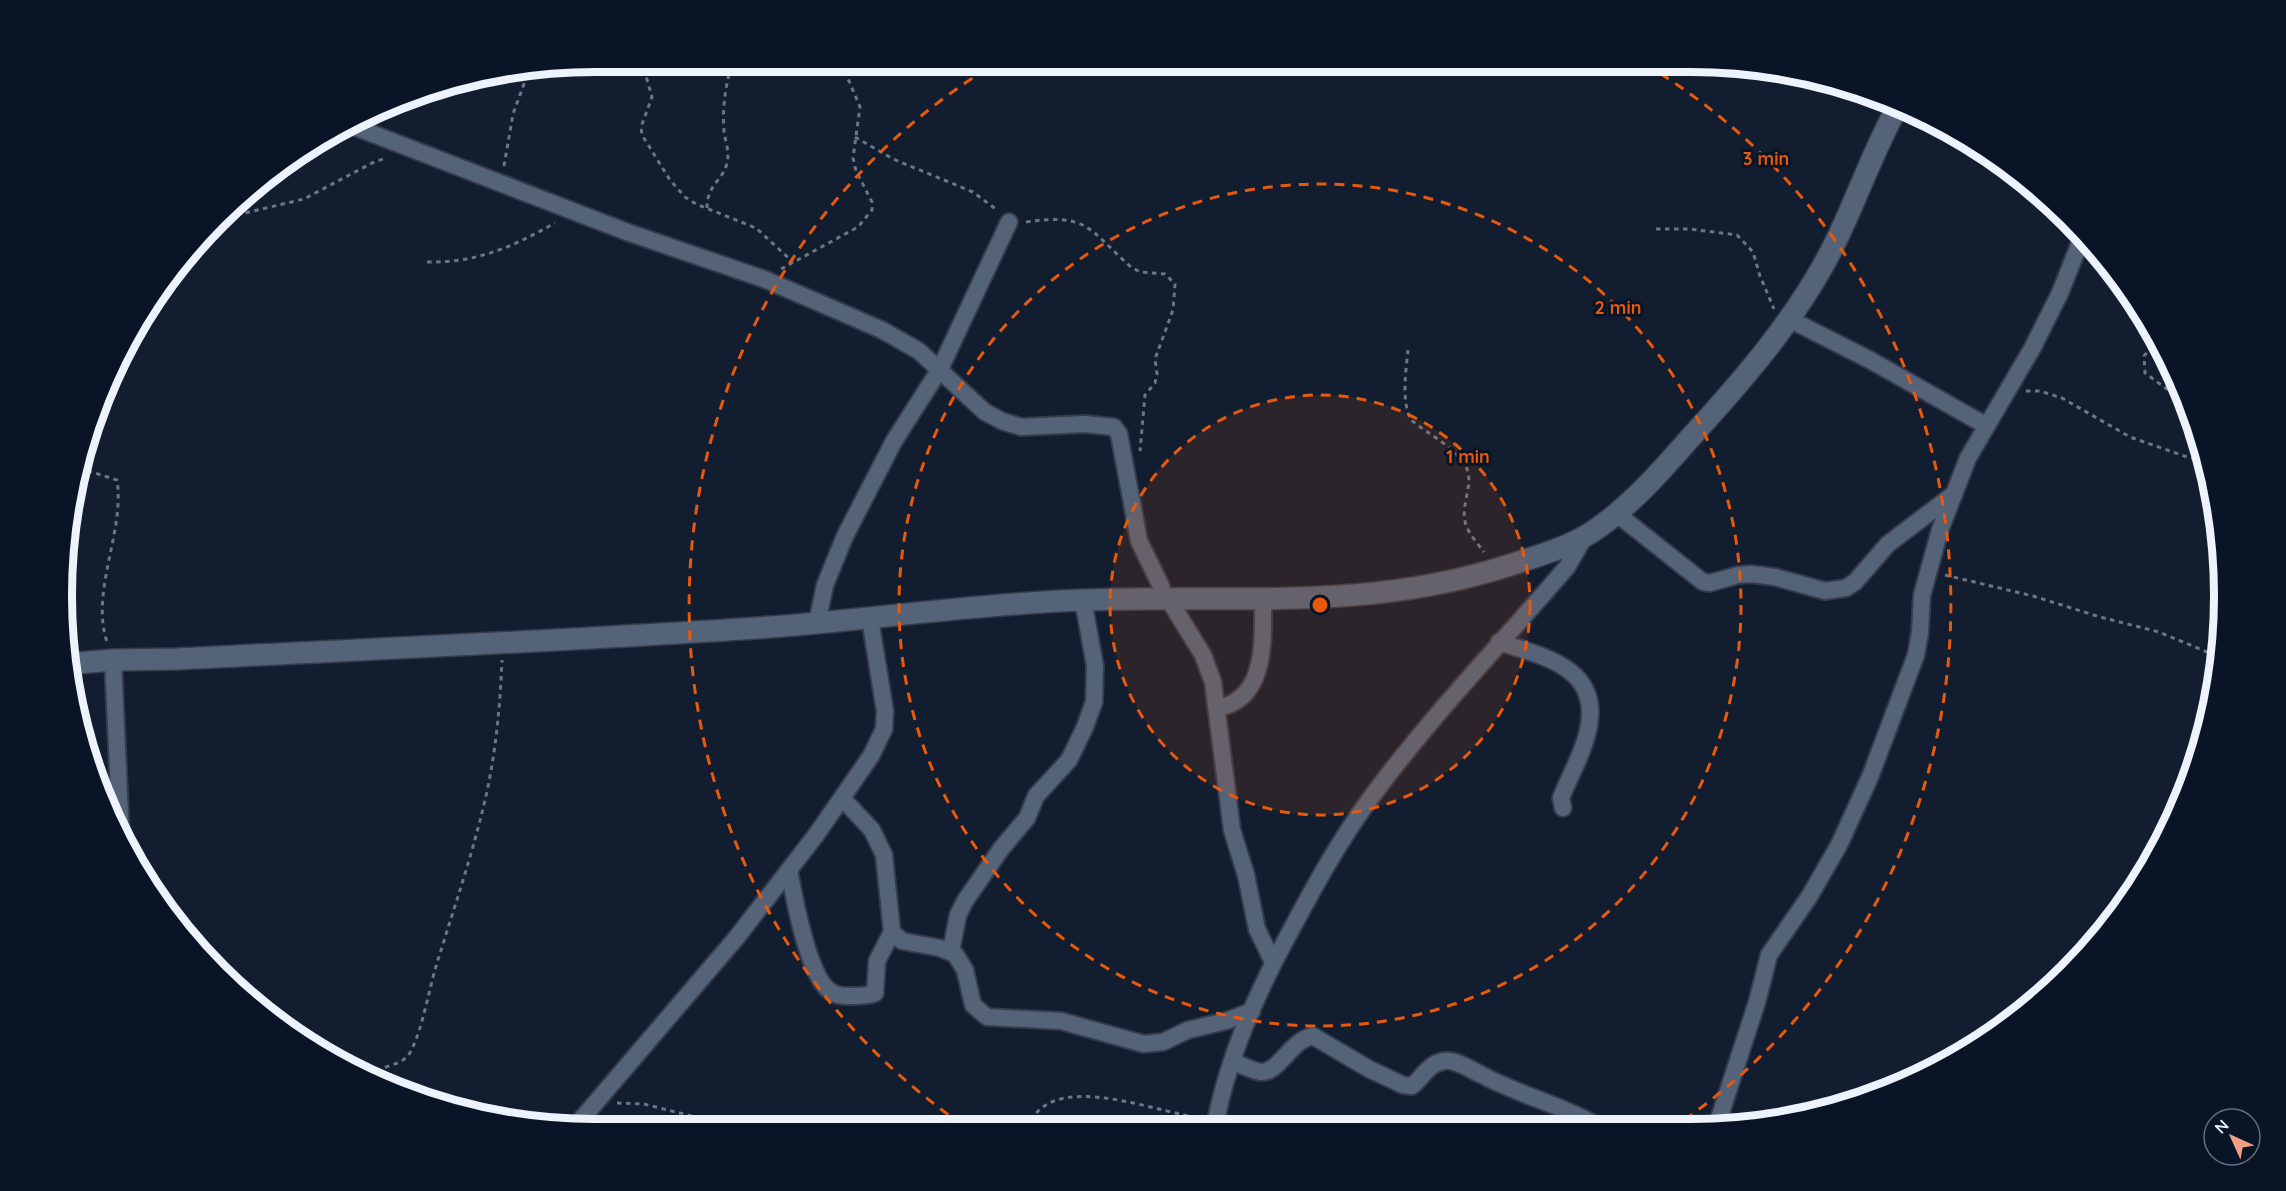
<svg xmlns="http://www.w3.org/2000/svg" width="2286" height="1191" font-family="Quicksand,sans-serif">
	<style>
		.lines { fill: none; stroke-linecap: round; stroke-linejoin: round }
		.minor-casing { stroke: #353b4a; stroke-width: 20 }
		.tertiary-casing { stroke: #353b4a; stroke-width: 24 }
		.path { stroke: #6b7584; stroke-width: 3; stroke-dasharray: 4.5 4.5; stroke-linecap: butt }
		.minor { stroke: #556379; stroke-width: 16 }
		.tertiary { stroke: #556379; stroke-width: 21 }
		.ring { fill: none; stroke: #e8590c; stroke-width: 3; stroke-dasharray: 10 8 }
		.rim { fill: none; stroke: #ecf3fd; stroke-width: 8 }
		.centre { fill: #e8590c; stroke: #091426; stroke-width: 3 }
		.ring-label { font-size: 18px; text-anchor: middle; font-weight: bold; fill: #e8590c; stroke: #091426; stroke-width: 6; stroke-linejoin: round; paint-order: stroke }
	</style>
	<rect width="100%" height="100%" fill="#121e30"/>
	<g class="lines">
		<defs>
			<g id="minor">
				<polyline points="1850,88 1877,100 1891,103"/>
				<polyline points="355,127 627,232 764,279 882,330 919,351 985,412 1002,421 1021,427 1085,424 1114,427 1119,434 1139,541 1161,586 1164,600"/>
				<polyline points="1789,319 1870,360 1985,425"/>
				<polyline points="1617,514 1703,582 1710,583 1738,575 1751,574 1775,577 1825,591 1846,588 1855,582 1888,544 1954,494"/>
				<polyline points="1169,600 1203,655 1213,682 1232,830 1246,875 1257,929 1273,962"/>
				<polyline points="817,623 825,585 845,536 894,441 940,369 1009,222"/>
				<path d="M1499,642C1542,656 1599,667 1589,725C1585,750 1570,775 1561,798L1563,808"/>
				<polyline points="113,660 121,837"/>
				<path d="M1217,708C1267,700 1263,640 1263,600"/>
				<polyline points="842,798 872,830 884,855 892,932 902,941 940,948 955,954 965,970 973,1005 987,1017 1061,1021 1144,1044 1163,1042 1188,1030 1226,1021 1252,1011"/>
				<path d="M789,870C794,897 808,976 830,991C838,997 847,996 857,996C863,995 869,996 875,993L877,961L892,932"/>
				<polyline points="951,951 958,915 965,901 1001,849 1027,818 1036,796 1069,760 1085,727 1094,702 1095,666 1083,600"/>
				<path d="M1233,1062C1242,1065 1251,1070 1260,1072C1279,1074 1290,1040 1313,1036L1369,1069L1403,1085L1412,1086C1422,1078 1429,1063 1444,1061C1456,1059 1471,1070 1482,1075C1519,1095 1559,1104 1596,1125"/>
				<polyline points="1717,1125 1757,1002 1769,955 1809,897 1839,845 1870,777 1916,655 1920,632 1922,595 1940,530 1968,458 2033,347 2060,293 2083,235"/>
				<path d="M1215,1126C1227,1059 1257,992 1290,932C1314,887 1339,841 1370,799C1430,717 1501,644 1567,567L1585,536"/>
				<polyline points="574,1128 737,937 816,835 871,756 884,729 885,711 870,619"/>
			</g>
			<path id="tertiary" d="M66,664L113,660L177,659C370,649 564,641 757,628C858,621 959,606 1061,601C1217,592 1356,615 1510,565C1537,556 1567,548 1592,532C1630,507 1661,471 1691,437C1744,379 1796,319 1832,249C1856,202 1872,152 1898,106"/>
		</defs>
		<use href="#minor" class="minor-casing"/>
		<use href="#tertiary" class="tertiary-casing"/>
		<g class="path">
			<polyline points="766,62 790,68 815,63 843,69"/>
			<polyline points="562,67 574,70 644,69 685,62"/>
			<polyline points="644,69 652,97 641,127 642,135 670,180 685,197 696,204 756,228 793,262"/>
			<polyline points="855,137 893,159 973,192 997,210"/>
			<polyline points="504,166 513,114 528,73"/>
			<path d="M707,208C707,184 723,181 727,163C730,152 725,141 724,131C722,107 726,84 732,62"/>
			<polyline points="228,217 304,199 372,163 386,158"/>
			<path d="M1026,222C1089,213 1088,229 1131,267L1140,272L1165,274L1175,284L1173,310L1155,359L1157,374L1155,383L1145,395L1140,451"/>
			<polyline points="1656,229 1690,229 1737,235 1753,252 1760,276 1774,309"/>
			<path d="M427,262C477,263 512,247 555,223"/>
			<polyline points="781,269 858,227 872,210 872,202 856,171 853,158 860,107 841,62"/>
			<polyline points="2158,339 2144,356 2145,373 2187,404"/>
			<path d="M1408,350C1406,371 1401,401 1411,420C1428,434 1453,446 1465,465C1476,483 1459,505 1466,525C1469,534 1478,544 1484,552"/>
			<polyline points="2026,391 2040,391 2062,398 2130,437 2190,458 2204,459"/>
			<path d="M79,468L117,480C125,532 90,591 107,642"/>
			<polyline points="1945,575 2033,596 2100,617 2159,632 2219,657"/>
			<path d="M372,1079C379,1062 402,1069 411,1051C424,1024 428,992 437,963C454,908 473,853 486,796C496,751 500,706 502,660"/>
			<polyline points="617,1103 644,1104 739,1128"/>
			<path d="M1025,1127C1030,1120 1036,1112 1043,1107C1080,1080 1160,1113 1202,1118"/>
		</g>
		<use href="#minor" class="minor"/>
		<use href="#tertiary" class="tertiary"/>
	</g>
	<circle cx="1320" cy="605" r="210" fill="#e8590c" fill-opacity=".12"/>
	<g class="ring">
		<circle cx="1320" cy="605" r="210"/>
		<circle cx="1320" cy="605" r="421"/>
		<path d="M963 1125A631 631 0 0 1 995 64M1645 64A631 631 0 0 1 1677 1125"/>
	</g>
	<path d="M0 0H2286V1191H0ZM595 72H1691A523 523 0 0 1 2214 595V596A523 523 0 0 1 1691 1119H595A523 523 0 0 1 72 596V595A523 523 0 0 1 595 72Z" fill="#091426" fill-rule="evenodd"/>
	<path class="rim" d="M595 72H1691A523 523 0 0 1 2214 595V596A523 523 0 0 1 1691 1119H595A523 523 0 0 1 72 596V595A523 523 0 0 1 595 72Z"/>
	<circle cx="1320" cy="605" r="9" class="centre"/>
	<g class="ring-label">
		<text x="1766" y="165">3 min</text>
		<text x="1618" y="314">2 min</text>
		<text x="1468" y="463">1 min</text>
	</g>
	<g transform="translate(2232 1137) rotate(315)"><circle r="28" fill="#091426" stroke="#646d7c" stroke-width="1.5"/>
	<path d="M0-4.5L10 22L0 15L-10 22Z" fill="#f39f83"/>
	<text y="-9" font-size="16" font-weight="bold" text-anchor="middle" fill="#ecf3fd">N</text>
	</g>
</svg>
